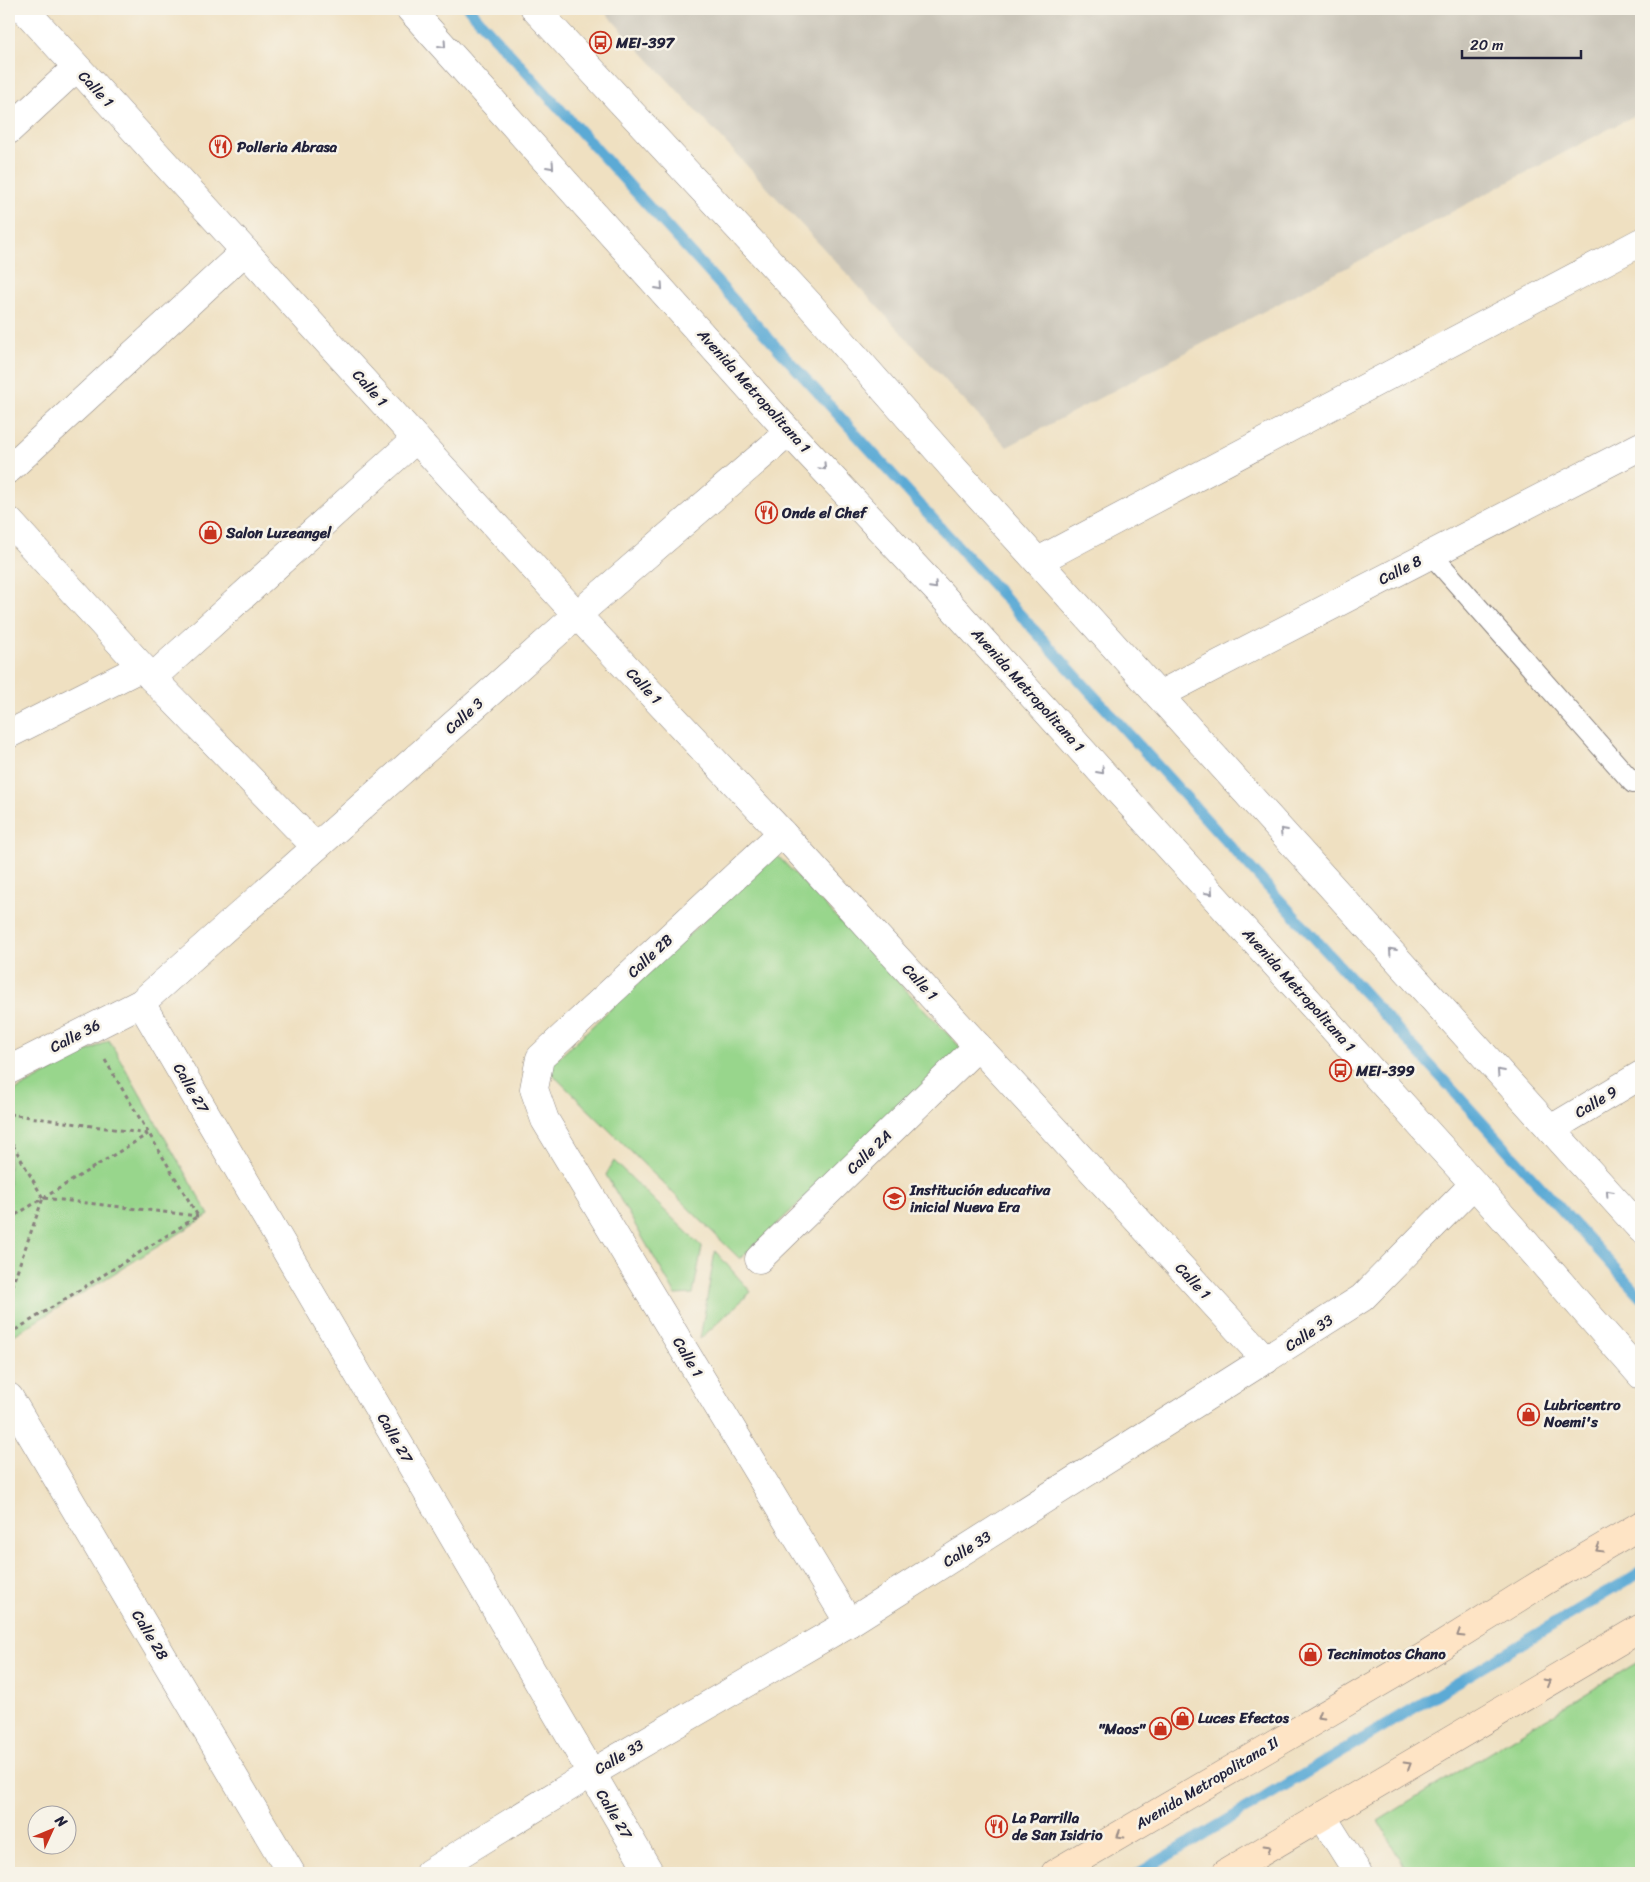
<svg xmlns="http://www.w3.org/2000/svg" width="1650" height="1882" font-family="Sriracha,sans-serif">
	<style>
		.industrial { fill: #c9c4b8 }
		.green { fill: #98d68c; stroke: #5d7c64 }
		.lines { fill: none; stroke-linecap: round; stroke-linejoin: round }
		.stream { stroke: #5baad5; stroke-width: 11 }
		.service-casing { stroke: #88817e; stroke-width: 22 }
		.minor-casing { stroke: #88817e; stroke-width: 29 }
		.tertiary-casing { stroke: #88817e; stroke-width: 29 }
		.secondary-casing { stroke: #88817e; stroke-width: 29 }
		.path { stroke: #88817e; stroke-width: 3; stroke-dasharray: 4 4; stroke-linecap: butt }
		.service { stroke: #fff; stroke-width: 20 }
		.minor { stroke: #fff; stroke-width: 28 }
		.tertiary { stroke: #fff; stroke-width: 28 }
		.secondary { stroke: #fee4c5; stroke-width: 28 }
		.oneway { stroke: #9c9ca7 }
		.oneway2 { stroke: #9b8d87 }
		.labels { text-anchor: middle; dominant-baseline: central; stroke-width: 5; stroke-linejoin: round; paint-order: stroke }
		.poi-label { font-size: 15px; font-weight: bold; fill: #22223b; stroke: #f7f3e8; text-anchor: start }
		.street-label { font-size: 15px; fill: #22223b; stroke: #f7f3e8 }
	</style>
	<rect width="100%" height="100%" fill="#f7f3e8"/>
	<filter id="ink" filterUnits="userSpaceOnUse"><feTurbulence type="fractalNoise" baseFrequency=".02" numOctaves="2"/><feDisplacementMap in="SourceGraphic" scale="10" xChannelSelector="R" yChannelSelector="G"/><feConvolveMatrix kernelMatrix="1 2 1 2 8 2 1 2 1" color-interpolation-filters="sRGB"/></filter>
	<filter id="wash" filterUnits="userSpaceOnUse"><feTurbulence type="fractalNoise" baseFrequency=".0096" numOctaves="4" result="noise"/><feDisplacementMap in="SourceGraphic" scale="20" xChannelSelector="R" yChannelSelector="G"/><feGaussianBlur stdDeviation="1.12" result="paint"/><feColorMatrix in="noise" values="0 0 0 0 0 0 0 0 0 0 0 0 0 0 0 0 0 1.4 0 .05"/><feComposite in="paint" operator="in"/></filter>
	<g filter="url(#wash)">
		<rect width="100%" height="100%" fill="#efe0c1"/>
		<polygon class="industrial" points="602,9 1641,9 1641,112 1007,447"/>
		<g class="green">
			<polygon points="775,853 962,1049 740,1259 547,1069"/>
			<polygon points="109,1040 209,1215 9,1338 9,1094"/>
			<polygon points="614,1161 702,1247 693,1294 676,1295 606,1175"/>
			<polygon points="715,1251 751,1292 700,1339"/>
			<polygon points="1641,1660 1641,1873 1408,1873 1378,1821"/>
		</g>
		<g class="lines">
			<g class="stream">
				<polyline points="469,9 1641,1297"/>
				<polyline points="1139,1873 1641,1572"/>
			</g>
		</g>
	</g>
	<g filter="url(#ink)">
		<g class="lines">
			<defs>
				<polyline id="service" points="1431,554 1633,783"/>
				<g id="minor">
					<polyline points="24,9 577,615 782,833 1266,1360"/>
					<polyline points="9,130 76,68"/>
					<polyline points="9,469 245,251"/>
					<polyline points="9,521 152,678 316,847"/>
					<polyline points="1038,561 1641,242"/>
					<polyline points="152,678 416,439"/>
					<polyline points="1159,695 1641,446"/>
					<polyline points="9,734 142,667"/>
					<polyline points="782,833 540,1058 534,1089 545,1120 849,1623"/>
					<polyline points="141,1003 650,1873"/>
					<polyline points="9,1070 141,1003 577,615 789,432"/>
					<polyline points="1551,1129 1641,1075"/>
					<polyline points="759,1259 978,1046"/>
					<polyline points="9,1397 291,1873"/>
					<polyline points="1322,1816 1358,1873"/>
					<polyline points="429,1873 590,1774 849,1623 1362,1298 1474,1184"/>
				</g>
				<g id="tertiary">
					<polyline points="410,9 789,432 936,589 1474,1184 1641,1375"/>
					<polyline points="535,9 809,304 955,470 1641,1229"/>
				</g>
				<g id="secondary">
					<polyline points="1055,1873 1425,1656 1545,1581 1641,1525"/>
					<polyline points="1226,1873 1641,1628"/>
				</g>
			</defs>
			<use href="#service" class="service-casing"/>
			<use href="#minor" class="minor-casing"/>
			<use href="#tertiary" class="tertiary-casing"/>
			<use href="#secondary" class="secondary-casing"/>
			<g class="path">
				<polyline points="105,1060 198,1216"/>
				<polyline points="9,1114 148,1134"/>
				<polyline points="9,1138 43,1198"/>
				<polyline points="44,1198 198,1216"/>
				<polyline points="9,1219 148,1134"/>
				<polyline points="9,1294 43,1198"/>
				<polyline points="9,1334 198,1216"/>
			</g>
			<use href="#service" class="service"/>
			<use href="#minor" class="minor"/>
			<use href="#tertiary" class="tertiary"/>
			<use href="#secondary" class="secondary"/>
		</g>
		<defs><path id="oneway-chevron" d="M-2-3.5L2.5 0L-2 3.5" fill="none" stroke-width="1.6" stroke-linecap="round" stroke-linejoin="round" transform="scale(1.25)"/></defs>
		<g class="oneway">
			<use href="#oneway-chevron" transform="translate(443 45) rotate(48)"/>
			<use href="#oneway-chevron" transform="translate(551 166) rotate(48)"/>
			<use href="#oneway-chevron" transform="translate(660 287) rotate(48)"/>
			<use href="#oneway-chevron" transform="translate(823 467) rotate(47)"/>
			<use href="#oneway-chevron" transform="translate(934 586) rotate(47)"/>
			<use href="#oneway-chevron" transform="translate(1101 771) rotate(48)"/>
			<use href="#oneway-chevron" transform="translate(1283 831) rotate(-132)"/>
			<use href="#oneway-chevron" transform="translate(1210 892) rotate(48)"/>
			<use href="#oneway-chevron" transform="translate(1392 951) rotate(-132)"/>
			<use href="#oneway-chevron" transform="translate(1500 1072) rotate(-132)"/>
			<use href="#oneway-chevron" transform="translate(1609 1193) rotate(-132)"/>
		</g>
		<g class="oneway2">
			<use href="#oneway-chevron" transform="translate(1599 1549) rotate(150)"/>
			<use href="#oneway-chevron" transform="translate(1460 1634) rotate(148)"/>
			<use href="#oneway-chevron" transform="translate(1547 1682) rotate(-30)"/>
			<use href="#oneway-chevron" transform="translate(1320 1716) rotate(149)"/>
			<use href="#oneway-chevron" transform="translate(1408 1765) rotate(-31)"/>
			<use href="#oneway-chevron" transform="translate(1120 1835) rotate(149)"/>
			<use href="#oneway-chevron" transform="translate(1268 1848) rotate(-31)"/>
		</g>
	</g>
	<defs>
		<symbol id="bus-ring" viewBox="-11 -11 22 22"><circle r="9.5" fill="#f7f3e8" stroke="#c8321e" stroke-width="1.5"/><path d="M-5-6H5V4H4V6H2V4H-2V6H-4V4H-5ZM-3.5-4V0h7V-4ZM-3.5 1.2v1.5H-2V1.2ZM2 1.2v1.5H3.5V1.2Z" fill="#c8321e"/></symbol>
		<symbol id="restaurant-ring" viewBox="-11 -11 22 22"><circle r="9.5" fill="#f7f3e8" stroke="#c8321e" stroke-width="1.5"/><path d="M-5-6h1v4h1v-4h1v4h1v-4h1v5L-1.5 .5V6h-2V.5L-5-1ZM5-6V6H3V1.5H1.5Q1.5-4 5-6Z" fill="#c8321e"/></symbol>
		<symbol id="shop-ring" viewBox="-11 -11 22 22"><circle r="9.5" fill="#f7f3e8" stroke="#c8321e" stroke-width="1.5"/><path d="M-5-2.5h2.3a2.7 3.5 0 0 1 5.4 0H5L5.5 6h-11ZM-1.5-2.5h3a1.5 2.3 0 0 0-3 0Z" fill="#c8321e"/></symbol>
		<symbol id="school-ring" viewBox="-11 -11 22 22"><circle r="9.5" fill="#f7f3e8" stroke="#c8321e" stroke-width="1.5"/><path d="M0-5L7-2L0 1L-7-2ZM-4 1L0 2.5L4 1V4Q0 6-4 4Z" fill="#c8321e"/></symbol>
	</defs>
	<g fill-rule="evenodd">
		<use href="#bus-ring" x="588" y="30" width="25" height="25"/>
		<use href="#restaurant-ring" x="208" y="134" width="25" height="25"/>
		<use href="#restaurant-ring" x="754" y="500" width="25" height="25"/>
		<use href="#shop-ring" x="198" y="520" width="25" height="25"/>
		<use href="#bus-ring" x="1328" y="1058" width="25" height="25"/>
		<use href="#school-ring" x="882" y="1186" width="25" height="25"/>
		<use href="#shop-ring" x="1516" y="1402" width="25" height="25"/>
		<use href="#shop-ring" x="1298" y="1642" width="25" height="25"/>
		<use href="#shop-ring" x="1170" y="1706" width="25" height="25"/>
		<use href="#shop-ring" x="1148" y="1716" width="25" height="25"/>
		<use href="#restaurant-ring" x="984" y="1814" width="25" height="25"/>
	</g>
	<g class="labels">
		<g class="poi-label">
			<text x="616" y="43">MEI-397</text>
			<text x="237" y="147">Polleria Abrasa</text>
			<text x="782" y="513">Onde el Chef</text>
			<text x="226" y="533">Salon Luzeangel</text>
			<text x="1356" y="1071">MEI-399</text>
			<text x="910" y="1190">Institución educativa<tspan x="910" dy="17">inicial Nueva Era</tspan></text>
			<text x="1544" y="1405">Lubricentro<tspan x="1544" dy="17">Noemi's</tspan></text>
			<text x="1327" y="1654">Tecnimotos Chano</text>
			<text x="1198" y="1718">Luces Efectos</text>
			<text x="1145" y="1729" text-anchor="end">"Maos"</text>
			<text x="1012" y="1818">La Parrilla<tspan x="1012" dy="17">de San Isidrio</tspan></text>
		</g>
		<g class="street-label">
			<text transform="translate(96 89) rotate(47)">Calle 1</text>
			<text transform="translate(370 388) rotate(48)">Calle 1</text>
			<text transform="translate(754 391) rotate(48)">Avenida Metropolitana 1</text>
			<text transform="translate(1400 570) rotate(-27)">Calle 8</text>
			<text transform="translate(644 686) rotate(47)">Calle 1</text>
			<text transform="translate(1028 690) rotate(48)">Avenida Metropolitana 1</text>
			<text transform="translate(464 716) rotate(-42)">Calle 3</text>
			<text transform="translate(650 956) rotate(-43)">Calle 2B</text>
			<text transform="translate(920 982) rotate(47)">Calle 1</text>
			<text transform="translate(1299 990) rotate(48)">Avenida Metropolitana 1</text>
			<text transform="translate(75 1036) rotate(-27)">Calle 36</text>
			<text transform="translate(191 1088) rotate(60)">Calle 27</text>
			<text transform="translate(1596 1102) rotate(-31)">Calle 9</text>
			<text transform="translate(869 1152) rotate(-44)">Calle 2A</text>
			<text transform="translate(1193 1281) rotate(47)">Calle 1</text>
			<text transform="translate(1309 1333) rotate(-33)">Calle 33</text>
			<text transform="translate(688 1357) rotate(59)">Calle 1</text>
			<text transform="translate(395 1438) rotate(60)">Calle 27</text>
			<text transform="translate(967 1549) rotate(-32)">Calle 33</text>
			<text transform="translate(150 1635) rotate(59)">Calle 28</text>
			<text transform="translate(619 1757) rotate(-30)">Calle 33</text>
			<text transform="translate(1207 1783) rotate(-31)">Avenida Metropolitana II</text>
			<text transform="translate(614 1814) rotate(59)">Calle 27</text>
		</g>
	</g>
	<rect width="1650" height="1882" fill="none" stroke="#f7f3e8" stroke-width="30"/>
	<g transform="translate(52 1830) rotate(46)"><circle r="24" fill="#f7f3e8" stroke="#a29fa3"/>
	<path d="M0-4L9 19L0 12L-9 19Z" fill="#c8321e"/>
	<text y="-8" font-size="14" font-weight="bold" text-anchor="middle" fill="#22223b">N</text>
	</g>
	<path d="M1462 50v8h119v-8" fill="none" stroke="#22223b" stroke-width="2.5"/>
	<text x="1470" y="50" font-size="15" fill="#22223b" stroke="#f7f3e8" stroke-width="4" paint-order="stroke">20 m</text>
</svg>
